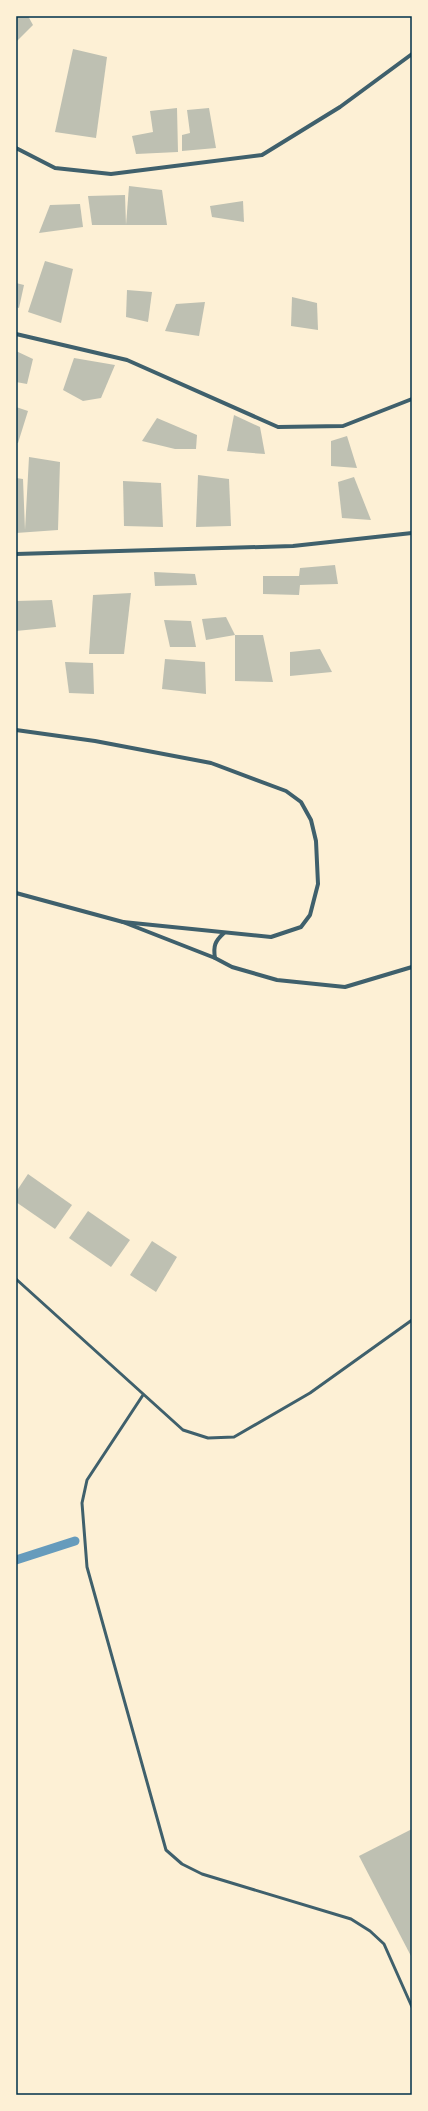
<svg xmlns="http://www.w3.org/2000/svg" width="428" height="2111" font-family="'Space Grotesk',sans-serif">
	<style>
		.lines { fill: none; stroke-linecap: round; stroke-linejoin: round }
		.stream { stroke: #669bbc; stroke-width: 9 }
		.building { fill: #bec0b2 }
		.service { stroke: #3f606c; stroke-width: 3 }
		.minor { stroke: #3f606c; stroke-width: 4 }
		.neatline { fill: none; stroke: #003049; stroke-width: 1.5 }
	</style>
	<rect width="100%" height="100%" fill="#fdf0d5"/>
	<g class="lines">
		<polyline class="stream" points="16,1560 75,1541"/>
	</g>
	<g class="building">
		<polygon points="16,16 28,16 33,25 16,42"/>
		<polygon points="73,49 107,57 96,138 55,132"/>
		<polygon points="177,108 178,152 136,154 132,136 153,132 150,111"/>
		<polygon points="209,108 216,148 182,151 182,135 190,133 187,110"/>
		<polygon points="129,186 162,190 167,225 126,225"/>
		<polygon points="125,195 126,225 92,225 88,196"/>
		<polygon points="243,201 244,222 212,217 210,206"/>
		<polygon points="80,204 83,227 39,233 50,205"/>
		<polygon points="45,261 73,269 61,323 28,312"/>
		<polygon points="16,283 24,285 19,308 16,307"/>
		<polygon points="127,290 152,292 148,322 126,317"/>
		<polygon points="292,297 317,303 318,330 291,326"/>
		<polygon points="205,302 199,336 165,331 176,304"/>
		<polygon points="16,351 33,359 27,384 16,382"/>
		<polygon points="74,358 115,365 101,398 83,401 63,390"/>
		<polygon points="16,407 28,411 18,443 16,443"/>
		<polygon points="234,415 260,427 265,454 227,451"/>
		<polygon points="157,418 197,435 196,449 175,449 142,441"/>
		<polygon points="347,436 357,468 331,466 331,441"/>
		<polygon points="29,457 60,462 58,530 16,533 16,478 23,479 25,530"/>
		<polygon points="198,475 229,479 231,526 196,527"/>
		<polygon points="354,477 371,520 342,518 338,482"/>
		<polygon points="123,481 161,483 163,527 124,526"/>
		<polygon points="335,565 338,584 300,585 299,595 263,594 263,576 299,576 300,568"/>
		<polygon points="154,572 195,574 197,585 155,586"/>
		<polygon points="131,593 124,654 89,654 93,595"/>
		<polygon points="52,600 56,627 16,631 16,601"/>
		<polygon points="226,617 235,635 263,635 273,682 235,681 235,635 206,640 202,619"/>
		<polygon points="164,620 191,621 196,647 170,647"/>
		<polygon points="320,649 332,672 290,676 290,652"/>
		<polygon points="165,659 205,662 206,694 162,689"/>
		<polygon points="65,662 93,663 94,694 69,693"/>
		<polygon points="28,1174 72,1205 55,1229 16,1202 16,1192"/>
		<polygon points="88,1211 130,1240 111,1267 69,1238"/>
		<polygon points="152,1241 177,1257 156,1292 130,1275"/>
		<polygon points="412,1829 412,1958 359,1856"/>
	</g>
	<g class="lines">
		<g class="service">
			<polyline points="16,1279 183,1430 208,1438 234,1437 310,1393 412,1320"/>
			<polyline points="143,1395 87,1480 82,1503 87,1567 166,1850 182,1864 202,1874 351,1919 370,1931 384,1944 412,2007"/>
		</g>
		<g class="minor">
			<polyline points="16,148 55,168 111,174 262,155 340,107 412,54"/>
			<polyline points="16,334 127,360 278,427 343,426 412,399"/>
			<polyline points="16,554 293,546 412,533"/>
			<polyline points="16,730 95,741 211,763 286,791 301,802 311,820 316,841 318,884 310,915 301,927 271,937 123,922"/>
			<polyline points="16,893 123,922 215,958 232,967 277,980 345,987 412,967"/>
			<path d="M215,958C213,946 215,941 224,933"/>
		</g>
	</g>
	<rect width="428" height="2111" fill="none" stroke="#fdf0d5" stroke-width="34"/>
	<rect x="17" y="17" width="394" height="2077" class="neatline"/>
</svg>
